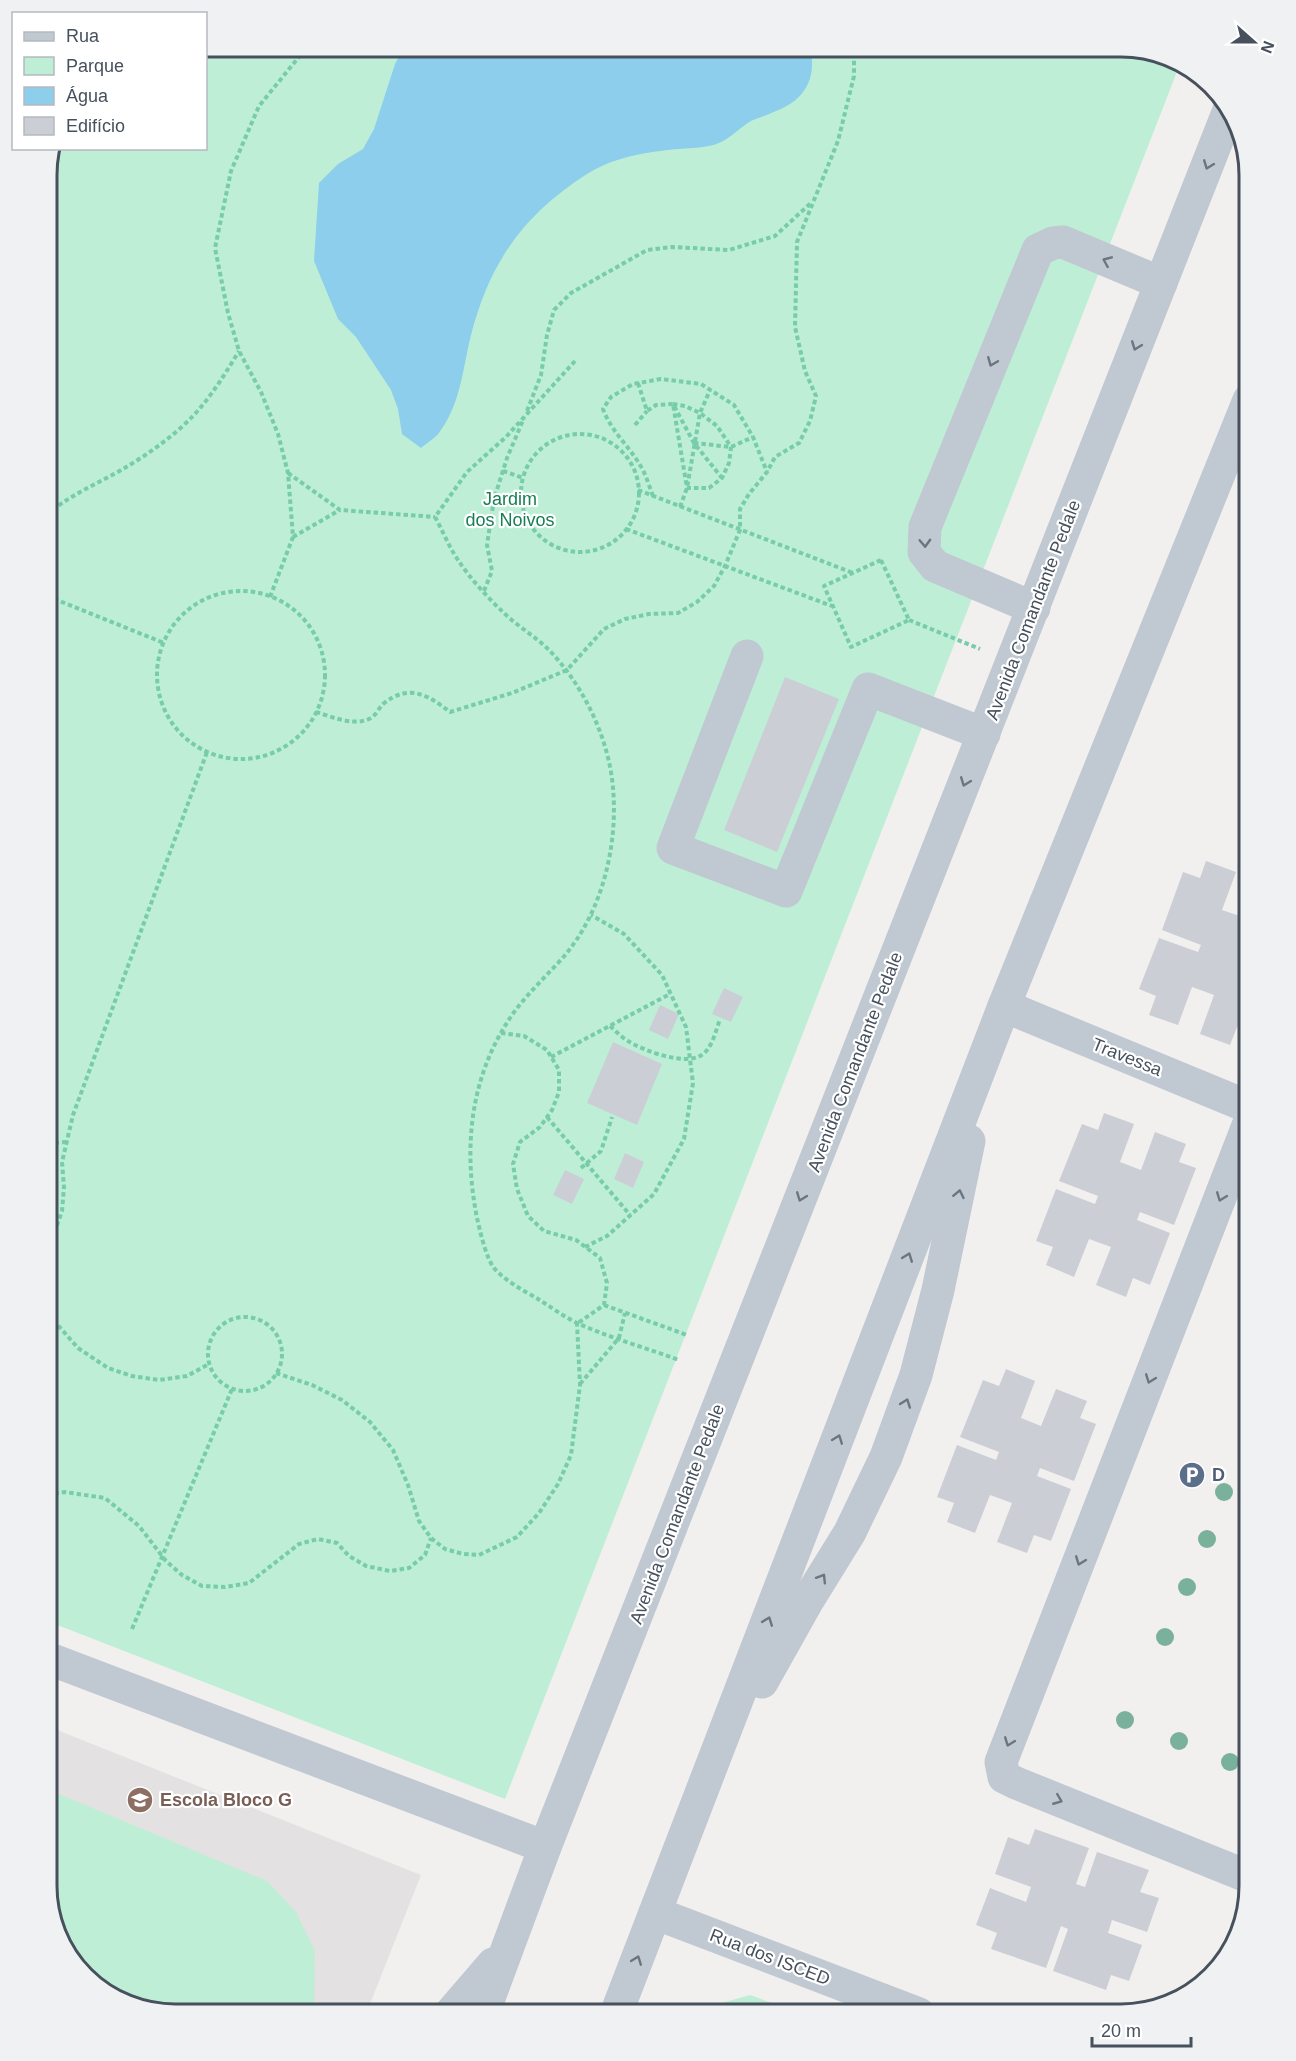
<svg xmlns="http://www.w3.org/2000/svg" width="1296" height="2061" font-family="Helvetica,sans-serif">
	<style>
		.education { fill: #e3e1e1 }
		.green { fill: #beefd6 }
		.water { fill: #8cceeb }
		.building { fill: #cbced5 }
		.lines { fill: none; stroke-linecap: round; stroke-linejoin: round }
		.path { stroke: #77ccab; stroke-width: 4; stroke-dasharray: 4.5 3; stroke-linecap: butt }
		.minor { stroke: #c0c8d1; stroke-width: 33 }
		.tree { fill: #7ab19a }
		.oneway { stroke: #6b7580 }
		.labels { text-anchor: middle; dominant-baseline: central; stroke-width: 4.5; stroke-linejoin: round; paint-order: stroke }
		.park-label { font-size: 18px; fill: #187e55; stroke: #fff }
		.street-label { font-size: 18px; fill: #47515d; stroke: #fff }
		.service-label { font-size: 18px; font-weight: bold; fill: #4e5e75; stroke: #fff; text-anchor: start }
		.education-label { font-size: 18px; font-weight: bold; fill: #785e54; stroke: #fff; text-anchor: start }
		.rim { fill: none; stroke: #47515d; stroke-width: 3 }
	</style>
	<rect width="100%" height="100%" fill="#f2f0ef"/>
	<polygon class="education" points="47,1726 421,1875 366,2014 167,2014 104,1993 60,1943 47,1886"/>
	<g class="green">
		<polygon points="206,47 1130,47 1180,64 505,1799 47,1621 47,167 52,149 206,148"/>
		<polygon points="47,1789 267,1881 296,1912 315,1951 314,2003 309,2014 167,2014 104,1993 60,1943 47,1886"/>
		<polygon points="750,1995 802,2014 698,2014 700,2009"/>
	</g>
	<path class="water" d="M404,47H810C817,77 806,100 776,111C768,115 760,117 751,121C736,130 727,143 709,146C699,148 688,148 678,149C646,152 614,157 587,174C523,215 490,262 471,335C463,367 461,402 441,430C437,437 428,442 421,448L402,434L398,409L391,390L356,337L338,319L314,261L319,183L338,164L363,149L374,129L395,64Z"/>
	<g class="building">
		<polygon points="785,677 839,699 777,852 724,830"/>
		<polygon points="1249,702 1249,734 1238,730"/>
		<polygon points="1206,861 1236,872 1222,910 1243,917 1249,901 1249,962 1243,960 1239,968 1249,972 1249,1031 1237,1027 1230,1045 1200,1034 1214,995 1192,987 1178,1025 1149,1015 1156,996 1139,989 1159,938 1198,952 1201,945 1162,930 1183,872 1200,878"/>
		<polygon points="724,988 743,997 731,1022 712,1014"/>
		<polygon points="660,1005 679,1014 668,1039 649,1030"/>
		<polygon points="613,1042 662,1064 637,1125 587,1103"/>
		<polygon points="1104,1113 1134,1124 1120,1162 1141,1170 1155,1132 1186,1144 1179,1162 1196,1168 1174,1225 1140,1212 1137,1220 1170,1233 1150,1285 1133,1278 1126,1297 1096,1285 1111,1247 1089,1239 1074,1277 1046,1265 1053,1247 1036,1241 1056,1189 1095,1204 1098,1196 1059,1181 1082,1124 1098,1130"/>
		<polygon points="625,1153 644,1162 633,1188 614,1179"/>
		<polygon points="565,1170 584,1179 572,1204 553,1195"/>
		<polygon points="1006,1369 1035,1381 1021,1418 1041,1426 1056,1389 1087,1401 1080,1418 1096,1424 1074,1481 1040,1468 1037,1476 1071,1489 1051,1541 1034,1535 1027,1553 997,1542 1012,1503 990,1495 975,1533 947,1522 954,1503 937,1497 957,1445 996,1460 999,1452 960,1437 983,1380 999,1386"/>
		<polygon points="1035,1829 1089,1848 1076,1884 1085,1887 1097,1852 1149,1870 1140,1892 1159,1898 1147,1932 1112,1920 1108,1933 1142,1945 1129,1981 1111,1975 1106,1990 1053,1971 1068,1929 1061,1926 1046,1968 991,1949 997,1933 976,1925 990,1888 1026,1902 1031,1887 995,1874 1008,1837 1029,1845"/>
	</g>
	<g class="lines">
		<g class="path">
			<path d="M575,361L506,437L467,472L435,517C443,531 449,547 458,560C469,577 488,598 503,612C517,626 535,636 549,650C583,685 609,738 613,788C618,844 603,909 566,954C548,975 526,994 510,1018C470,1078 463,1148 477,1218C480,1231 486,1258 494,1268C504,1280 524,1291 538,1299C551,1307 564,1317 579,1324C611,1338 646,1348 679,1360"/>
			<polyline points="638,383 647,411 656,405 673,404 694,443 722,478"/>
			<polygon points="673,404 685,406 700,413 717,426 731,447 729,463 722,478 709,488 687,488"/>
			<polyline points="527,411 541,375 547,335 554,310 571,293 647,250 672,247 729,250 775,236 812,202"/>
			<polyline points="635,425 647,411"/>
			<circle cx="580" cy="493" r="59"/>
			<polyline points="694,443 731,447 753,437"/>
			<polyline points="503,471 523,478"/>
			<polyline points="288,473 340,510 435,517"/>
			<polyline points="638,490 853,573"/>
			<path d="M653,496C649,486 646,474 640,465C628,445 611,431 603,409L611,397L633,384L661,379L701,384L734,405L753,437L767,472"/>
			<polyline points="680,507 687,488 700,413 710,390"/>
			<path d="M47,515C69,495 97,484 123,469C147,455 174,436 193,416C211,397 225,374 239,351"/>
			<polyline points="626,529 832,606"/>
			<polyline points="293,537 340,510"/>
			<polygon points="881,560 909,620 851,647 824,586"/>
			<polyline points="484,591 492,571 487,545 494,499 507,458 524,418"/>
			<circle cx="241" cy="675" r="84"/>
			<polyline points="47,596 164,643"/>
			<polyline points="270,597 293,537 288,473 278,434 261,392 239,351 228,313 215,248 231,171 259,106 307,47"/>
			<polyline points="909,620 980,649"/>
			<path d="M316,712C332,717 355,727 371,718C376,715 379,708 383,704C409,683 428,695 450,712L512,693L567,670L604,629L625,619L649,614L678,613L697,602L714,586L725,566L740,530V509L749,494L767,472L775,457L799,443L810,421L816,396L805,371L795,327L797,242L838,141L854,76V47"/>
			<path d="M610,1026C616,1031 621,1037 628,1041C644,1051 683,1065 700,1056C712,1050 716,1030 720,1019"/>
			<polyline points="501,1033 524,1036 547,1050 559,1070 559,1092 552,1110 540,1127 520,1142 513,1164 517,1189 528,1216 544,1231 576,1240 600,1258 607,1283 604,1305 578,1323"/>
			<polyline points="551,1057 670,994"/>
			<polyline points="547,1117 630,1215"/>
			<polyline points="47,1143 67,1142"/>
			<polyline points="581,1168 601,1151 612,1117"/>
			<polyline points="585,1247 607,1236 654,1194 684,1139 693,1083 686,1027 662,975 624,934 591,915"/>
			<polyline points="47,1254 62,1211 64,1187 62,1162 73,1115 207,752"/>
			<polyline points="47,1290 56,1323 78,1348 108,1368 132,1376 159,1380 187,1376 209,1364"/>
			<polyline points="604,1305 687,1335"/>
			<circle cx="245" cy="1354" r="37"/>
			<polyline points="276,1373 312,1385 342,1400 370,1422 393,1450 408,1485 419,1521 431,1538 445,1549 463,1554 479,1555 517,1537 539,1513 558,1484 571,1455 580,1385 577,1323"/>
			<polyline points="580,1384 619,1338 625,1313"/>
			<polyline points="47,1495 65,1492 105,1498 139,1526 166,1561 182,1575 202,1586 225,1587 249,1583 299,1544 318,1539 337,1543 349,1556 366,1566 390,1571 409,1568 425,1555 431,1538"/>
			<polyline points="132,1629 232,1389"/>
		</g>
		<g class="minor">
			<polyline points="1034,608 935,566 924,552 925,527 1038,250 1053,243 1063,242 1161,283"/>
			<polyline points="747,656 673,848 786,891 868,689 984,734"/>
			<polyline points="1004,1006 1249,1107"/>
			<polyline points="47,1658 545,1847"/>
			<polyline points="762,1682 808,1600 850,1532 886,1457 916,1375 938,1290 969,1141"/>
			<polyline points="1249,1877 1016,1783 1004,1777 1001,1762 1249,1123"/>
			<polyline points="655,1913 919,2014"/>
			<polyline points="450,2014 493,1964"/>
			<polyline points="483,2014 545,1847 1229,110"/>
			<polyline points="616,2014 1004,1006 1249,400"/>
		</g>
	</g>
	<g class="tree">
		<circle cx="1224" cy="1492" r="9"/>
		<circle cx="1207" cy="1539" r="9"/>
		<circle cx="1187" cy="1587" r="9"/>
		<circle cx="1165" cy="1637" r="9"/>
		<circle cx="1125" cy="1720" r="9"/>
		<circle cx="1179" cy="1741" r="9"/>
		<circle cx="1230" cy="1762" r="9"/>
	</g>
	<defs><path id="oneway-chevron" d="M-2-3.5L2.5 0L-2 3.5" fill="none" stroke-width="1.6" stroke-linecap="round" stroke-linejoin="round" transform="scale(1.5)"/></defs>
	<g class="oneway">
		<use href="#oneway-chevron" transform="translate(1208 165) rotate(111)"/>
		<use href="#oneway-chevron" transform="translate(1107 261) rotate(-157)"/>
		<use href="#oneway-chevron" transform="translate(1136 346) rotate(111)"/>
		<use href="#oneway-chevron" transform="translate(992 362) rotate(112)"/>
		<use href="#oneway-chevron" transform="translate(925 543) rotate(88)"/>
		<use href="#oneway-chevron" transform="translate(965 782) rotate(111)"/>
		<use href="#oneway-chevron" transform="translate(959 1194) rotate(-78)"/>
		<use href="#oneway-chevron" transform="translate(801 1197) rotate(111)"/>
		<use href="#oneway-chevron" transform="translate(1221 1197) rotate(111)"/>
		<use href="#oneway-chevron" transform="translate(908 1257) rotate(-69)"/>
		<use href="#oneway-chevron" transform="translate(1150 1379) rotate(111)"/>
		<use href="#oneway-chevron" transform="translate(906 1403) rotate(-70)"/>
		<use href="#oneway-chevron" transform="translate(838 1439) rotate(-69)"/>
		<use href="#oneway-chevron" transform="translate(1080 1561) rotate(111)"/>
		<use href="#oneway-chevron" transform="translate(822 1578) rotate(-58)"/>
		<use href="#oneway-chevron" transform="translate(768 1621) rotate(-69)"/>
		<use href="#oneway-chevron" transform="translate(1009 1742) rotate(111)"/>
		<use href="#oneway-chevron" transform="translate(1058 1800) rotate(22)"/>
		<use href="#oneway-chevron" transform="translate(637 1960) rotate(-69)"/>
	</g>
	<defs>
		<symbol id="parking-disc" viewBox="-11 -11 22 22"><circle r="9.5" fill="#5c6f8a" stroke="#fff"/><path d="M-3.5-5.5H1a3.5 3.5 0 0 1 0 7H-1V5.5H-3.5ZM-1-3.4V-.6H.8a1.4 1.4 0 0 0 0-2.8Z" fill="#fff"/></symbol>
		<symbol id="school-disc" viewBox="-11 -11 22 22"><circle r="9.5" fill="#8d6e63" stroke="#fff"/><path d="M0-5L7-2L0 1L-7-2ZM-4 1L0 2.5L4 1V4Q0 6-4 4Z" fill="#fff"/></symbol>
	</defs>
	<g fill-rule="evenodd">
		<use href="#parking-disc" x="1177" y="1460" width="30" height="30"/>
		<use href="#school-disc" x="125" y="1785" width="30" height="30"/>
	</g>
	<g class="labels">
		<g class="park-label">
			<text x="510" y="499">Jardim<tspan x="510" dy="21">dos Noivos</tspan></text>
		</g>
		<g class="street-label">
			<text transform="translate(1033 610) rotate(-69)">Avenida Comandante Pedale</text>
			<text transform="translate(1127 1057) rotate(22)">Travessa</text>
			<text transform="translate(855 1062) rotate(-69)">Avenida Comandante Pedale</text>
			<text transform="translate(677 1514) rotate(-69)">Avenida Comandante Pedale</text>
			<text transform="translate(770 1957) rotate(21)">Rua dos ISCED</text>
		</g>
		<g class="service-label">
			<text x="1212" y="1475">D</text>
		</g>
		<g class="education-label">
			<text x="160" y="1800">Escola Bloco G</text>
		</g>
	</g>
	<path d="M0 0H1296V2061H0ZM175 57H1121A118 118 0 0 1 1239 175V1886A118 118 0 0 1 1121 2004H175A118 118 0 0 1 57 1886V175A118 118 0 0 1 175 57Z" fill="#f0f1f2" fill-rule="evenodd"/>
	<path class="rim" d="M175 57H1121A118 118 0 0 1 1239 175V1886A118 118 0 0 1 1121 2004H175A118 118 0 0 1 57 1886V175A118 118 0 0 1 175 57Z"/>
	<rect x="12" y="12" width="195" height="138" fill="#ffffff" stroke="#b5b9be" stroke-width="1.5"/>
	<rect x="24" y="32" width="30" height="9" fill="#c0c8d1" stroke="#b5b9be" stroke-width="1.5"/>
	<text x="66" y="42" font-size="18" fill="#47515d">Rua</text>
	<rect x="24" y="57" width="30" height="18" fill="#beefd6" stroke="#b5b9be" stroke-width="1.5"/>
	<text x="66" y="72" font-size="18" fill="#47515d">Parque</text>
	<rect x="24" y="87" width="30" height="18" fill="#8cceeb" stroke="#b5b9be" stroke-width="1.5"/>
	<text x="66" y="102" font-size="18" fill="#47515d">Água</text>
	<rect x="24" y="117" width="30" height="18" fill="#cbced5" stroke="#b5b9be" stroke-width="1.5"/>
	<text x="66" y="132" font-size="18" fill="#47515d">Edifício</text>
	<g transform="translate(1254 42) rotate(111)" stroke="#ffffff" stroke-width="4.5" paint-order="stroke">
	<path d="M0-4.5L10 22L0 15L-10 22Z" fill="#47515d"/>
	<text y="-9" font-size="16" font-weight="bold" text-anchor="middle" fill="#47515d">N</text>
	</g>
	<path d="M1092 2037v9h99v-9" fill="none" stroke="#47515d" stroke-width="3"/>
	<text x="1101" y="2037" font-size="18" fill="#47515d" stroke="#ffffff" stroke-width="4.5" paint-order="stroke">20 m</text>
</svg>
